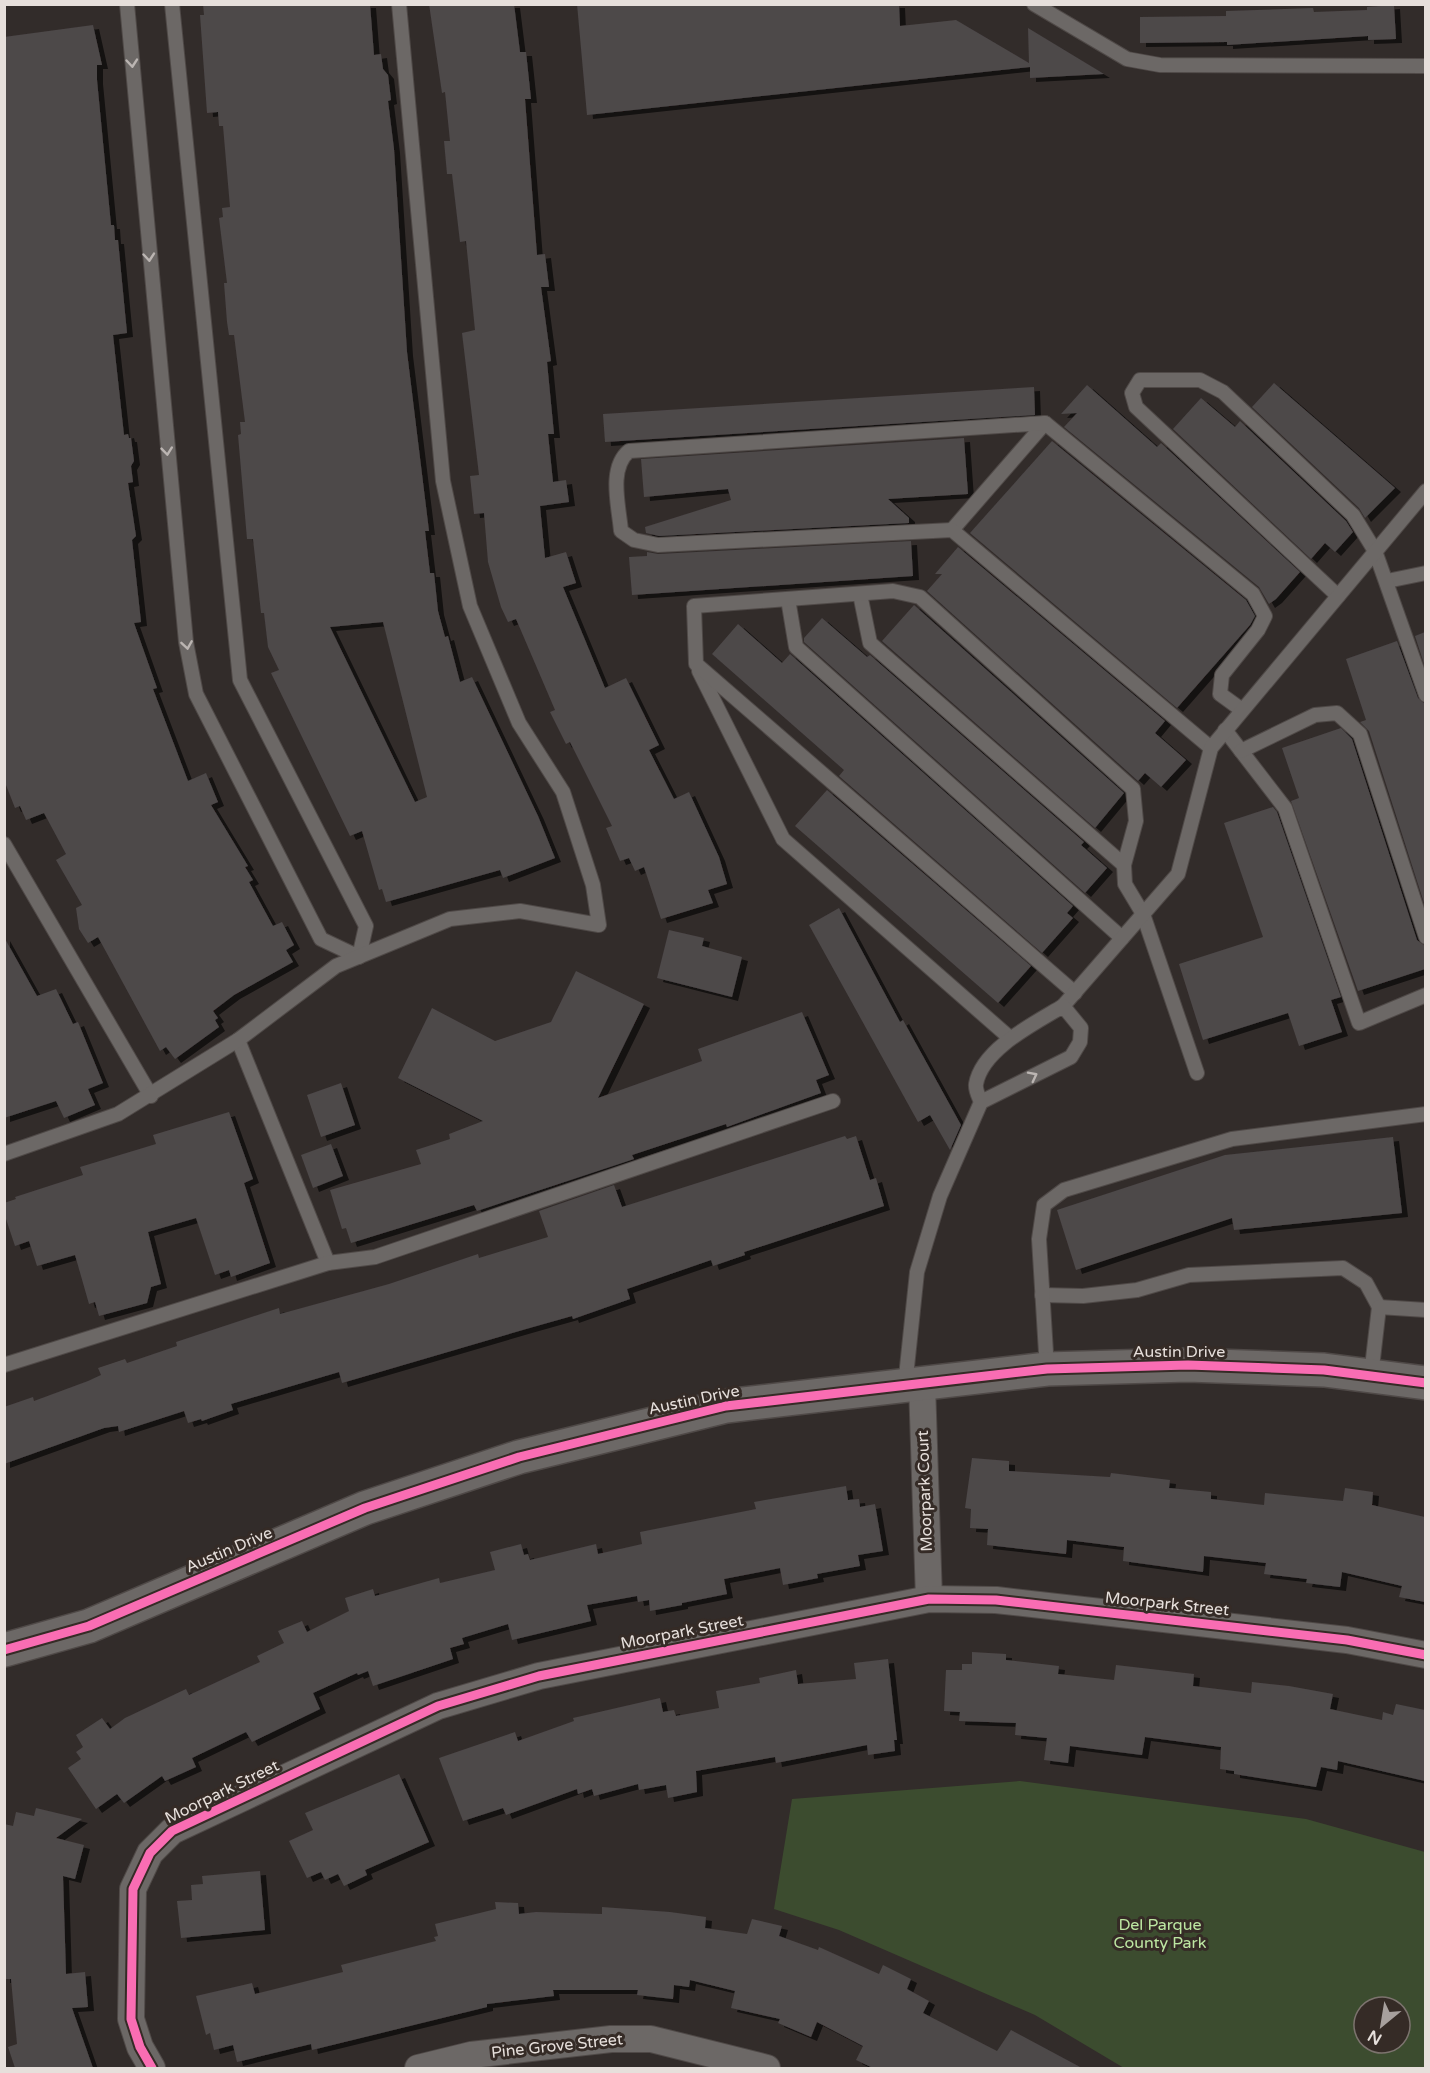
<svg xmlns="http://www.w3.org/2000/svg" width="1430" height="2073" font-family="'Varela Round',sans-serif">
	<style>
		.green { fill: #3c4c2f; fill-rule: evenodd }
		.building { fill: #4d4849; fill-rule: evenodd; filter: url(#shadow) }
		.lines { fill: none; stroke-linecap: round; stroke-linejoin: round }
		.lane-casing { stroke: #4f4947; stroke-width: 16 }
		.street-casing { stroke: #4f4947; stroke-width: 28 }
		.secondary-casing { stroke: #4f4947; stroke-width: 36 }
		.lane { stroke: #6c6866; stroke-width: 14 }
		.street { stroke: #6c6866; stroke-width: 26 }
		.secondary { stroke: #6c6866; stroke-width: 33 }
		.cycleway-casing { stroke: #352b26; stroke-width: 13 }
		.cycleway { stroke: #f96db3; stroke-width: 9 }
		.oneway { stroke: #bbb5b2 }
		.labels { text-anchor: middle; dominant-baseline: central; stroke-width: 6; stroke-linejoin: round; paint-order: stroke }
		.street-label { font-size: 16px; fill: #e6dfdb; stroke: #352b26 }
		.park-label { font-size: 16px; fill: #bde7a2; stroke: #352b26 }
	</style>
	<defs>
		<filter id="shadow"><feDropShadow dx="6" dy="4" stdDeviation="0" flood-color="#0009"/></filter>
	</defs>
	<rect width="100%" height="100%" fill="#322c2a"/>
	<path class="green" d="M1020,1781L1306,1819L1425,1852V2068H1124L1035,2015L839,1930L774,1909L792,1799ZM1364,2007H1400V2043H1364Z"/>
	<g class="building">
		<path d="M203,4H370L374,55L381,54L383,69L388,75L391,100L388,101L394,149L407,352L429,531H425L430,573H434L438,611L445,637L448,636L460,682L472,677L538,816L555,858L503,878L500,870L386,902L382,889L379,890L362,831L350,836L271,673L279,670L268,647L264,613H261L253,539H247L238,435L241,434L240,422H245L234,335H229L227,322L224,283H227L219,218L223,217L222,208L230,207L223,126H219L218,112L207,113L200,15H204ZM383,622L427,797L415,802L330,627Z"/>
		<polygon points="429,4 514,4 520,52 526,52 531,99 525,99 537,255 545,254 549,287 541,287 551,361 547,362 554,434 548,434 553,482 566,480 569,502 540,506 545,558 566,552 576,583 563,587 605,688 626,678 659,745 649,750 674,799 689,792 719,857 727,884 708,890 713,903 661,919 644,867 635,871 629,858 620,861 606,828 612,826 570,742 566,744 550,712 555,710 516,619 508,622 501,607 488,562 484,513 474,514 470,476 479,475 462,333 475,330 466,241 460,242 452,174 447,174 444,141 450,141 445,92 442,93"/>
		<polygon points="577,4 899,4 900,26 956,20 1029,63 1028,28 1104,74 1030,78 1030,67 587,115"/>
		<polygon points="1394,5 1396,39 1368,40 1368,36 1242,44 1227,45 1227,42 1140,43 1140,17 1226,16 1226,11 1313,8 1314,12 1367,10 1367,7"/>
		<polygon points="93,25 102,65 97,65 97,80 111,225 114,225 115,240 118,240 127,333 113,335 124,435 128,434 129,438 131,438 134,461 131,466 133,482 128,483 136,536 132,540 141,622 134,623 157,688 153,689 188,781 206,773 218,802 211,805 248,866 245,867 253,880 249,882 273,926 282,922 294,945 286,950 293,962 234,995 213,1011 218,1018 215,1020 219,1027 175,1059 166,1047 160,1051 98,937 88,943 79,929 76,908 82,905 56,860 66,854 44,813 26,820 20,806 15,808 4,780 4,37"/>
		<polygon points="1274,383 1395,488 1365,518 1359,508 1252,407"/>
		<polygon points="1087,385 1157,447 1161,443 1300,572 1276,599 1269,604 1259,587 1064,427 1077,413 1061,414"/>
		<polygon points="1034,387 1035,415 605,442 603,414"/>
		<polygon points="1201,398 1235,427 1240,421 1346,521 1353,532 1335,552 1325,543 1311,559 1173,429"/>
		<polygon points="964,438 968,494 888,499 909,518 909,523 659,536 646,533 645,527 731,500 728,489 644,497 641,459"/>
		<polygon points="1052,441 1246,600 1255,616 1250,625 1177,708 970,533"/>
		<polygon points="911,541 913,576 632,595 629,557 647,556 647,552 658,554"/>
		<polygon points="958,547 1165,721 1155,733 1186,760 1161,787 1145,773 1138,781 927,591 942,574 935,574"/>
		<polygon points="914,605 1124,793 1095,828 882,641"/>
		<polygon points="822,618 867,657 870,655 1084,842 1081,845 1107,868 1085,893 804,642 804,638"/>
		<polygon points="738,624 782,663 790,654 1073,906 1067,913 1073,918 1042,953 839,776 844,770 712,654"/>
		<polygon points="1425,632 1425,667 1415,636"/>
		<polygon points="1397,641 1418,698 1425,704 1425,906 1369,731 1360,722 1366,720 1346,659"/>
		<polygon points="1341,728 1352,739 1417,940 1425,946 1425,969 1358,991 1291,801 1299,798 1282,748"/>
		<polygon points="827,790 1031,966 998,1003 795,826"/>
		<polygon points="1273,807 1277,812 1341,997 1331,1000 1342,1032 1299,1046 1288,1013 1203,1040 1179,964 1263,937 1224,823"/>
		<polygon points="839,908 900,1022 903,1020 961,1125 950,1150 930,1115 918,1122 809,925"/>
		<polygon points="669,930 704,938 702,946 742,957 732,997 657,978"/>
		<polygon points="4,937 37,996 56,989 73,1024 78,1022 103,1083 88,1089 95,1105 64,1118 56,1101 4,1118"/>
		<polygon points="576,971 644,1004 598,1098 702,1061 698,1049 802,1012 829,1075 816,1080 821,1093 727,1127 726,1124 632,1155 634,1159 477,1211 474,1205 351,1243 346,1228 342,1229 330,1190 421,1164 416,1150 450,1139 449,1134 483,1121 398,1078 432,1008 495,1041 551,1022"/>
		<polygon points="341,1083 355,1125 321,1137 307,1095"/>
		<polygon points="229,1112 253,1179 244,1183 270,1263 231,1277 229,1270 215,1275 196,1218 148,1232 161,1284 151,1287 147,1303 99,1316 95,1302 89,1304 75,1255 37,1266 29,1241 15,1246 4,1213 4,1203 16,1199 15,1197 83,1175 80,1167 156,1144 153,1135"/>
		<polygon points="845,1136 847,1139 856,1136 870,1180 876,1178 884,1206 744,1252 745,1255 713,1266 711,1260 627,1289 630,1299 573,1319 572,1316 526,1329 342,1383 339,1372 231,1404 233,1410 202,1421 201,1419 188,1423 184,1411 119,1432 118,1426 104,1428 4,1464 4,1407 33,1397 34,1401 88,1381 101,1375 98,1368 125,1359 127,1363 177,1346 176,1342 279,1308 280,1314 389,1284 478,1254 479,1258 548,1237 539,1211 614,1185 622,1207"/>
		<polygon points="1393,1137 1402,1213 1234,1230 1232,1218 1076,1270 1057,1210 1225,1155"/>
		<polygon points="331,1144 343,1176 313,1188 301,1155"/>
		<polygon points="972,1458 1009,1461 1009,1471 1110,1477 1111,1473 1170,1480 1169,1488 1211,1492 1211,1499 1264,1505 1265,1493 1343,1501 1345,1488 1373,1492 1372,1505 1425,1517 1425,1602 1399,1597 1402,1586 1342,1572 1340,1587 1306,1583 1307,1579 1264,1574 1266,1563 1204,1556 1203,1572 1123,1561 1124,1547 1067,1540 1066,1554 987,1545 988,1529 970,1528 971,1509 965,1508"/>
		<polygon points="846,1486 848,1500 859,1499 860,1507 875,1504 883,1551 858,1555 860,1566 817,1574 818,1578 783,1585 780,1568 724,1579 727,1594 682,1603 682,1605 650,1611 649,1600 638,1602 637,1596 587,1605 591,1621 512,1640 508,1624 462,1638 464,1644 450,1648 453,1659 373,1686 368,1671 358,1675 357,1673 313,1693 320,1709 252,1742 246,1732 192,1758 196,1767 165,1781 162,1776 124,1803 117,1794 96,1809 68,1768 81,1759 76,1752 83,1747 76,1735 102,1718 110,1729 125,1718 186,1689 189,1695 260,1662 257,1656 284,1643 278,1631 302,1621 307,1632 349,1611 345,1598 373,1589 375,1596 439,1578 440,1583 495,1570 490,1552 521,1544 524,1555 528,1554 530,1560 596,1544 598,1554 642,1544 640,1532 756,1509 754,1502"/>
		<polygon points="972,1652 1006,1654 1006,1660 1059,1666 1058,1674 1114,1680 1116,1665 1194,1674 1193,1686 1251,1693 1252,1682 1289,1686 1333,1694 1330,1709 1382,1720 1383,1712 1393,1715 1396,1704 1425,1710 1425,1781 1338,1761 1337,1770 1321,1767 1316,1787 1234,1774 1234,1771 1220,1769 1221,1747 1145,1737 1142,1755 1070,1746 1068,1763 1044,1760 1047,1738 1015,1735 1016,1723 959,1721 960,1712 944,1711 946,1670 962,1670 962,1664 972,1664"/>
		<polygon points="888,1659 897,1740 894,1740 895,1751 868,1755 867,1745 776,1763 775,1757 696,1771 697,1792 668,1798 666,1785 639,1790 638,1784 594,1796 592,1789 578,1794 577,1789 506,1815 503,1808 463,1821 439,1758 515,1732 518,1741 574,1721 573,1718 660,1698 663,1712 674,1710 676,1716 719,1708 716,1691 760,1683 759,1678 796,1670 798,1684 856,1679 854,1663"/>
		<polygon points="399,1774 429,1842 365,1870 367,1875 344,1886 338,1874 325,1880 321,1872 307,1878 289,1841 313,1830 305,1813"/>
		<polygon points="36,1808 82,1819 56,1838 84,1845 75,1879 63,1876 66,1974 85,1972 88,2007 72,2008 93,2068 15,2068 8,2047 17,2044 11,1979 4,1979 4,1824 13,1826 16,1812 34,1816"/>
		<polygon points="260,1871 265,1930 181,1938 177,1901 192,1900 191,1885 203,1884 202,1876"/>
		<polygon points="495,1902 518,1903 519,1914 536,1912 602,1914 602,1907 670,1912 706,1917 705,1928 747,1934 752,1919 782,1926 779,1936 818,1950 819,1947 879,1974 883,1965 911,1979 907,1989 929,2001 923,2013 997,2051 1011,2030 1082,2068 873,2068 856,2060 863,2046 817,2022 811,2037 778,2023 780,2019 731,2008 735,1991 690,1980 689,1987 674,1985 673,1999 637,1995 638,1990 553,1990 554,1996 487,2004 487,2007 312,2050 311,2044 237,2062 233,2045 214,2050 210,2033 206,2035 196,1996 252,1983 255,1994 343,1972 341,1965 436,1941 434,1937 438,1936 435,1924 496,1909"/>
	</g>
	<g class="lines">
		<defs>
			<g id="lane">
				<polyline points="127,4 186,642 196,694 321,939 359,957 366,926 240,680 172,4"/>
				<polyline points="1034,4 1127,59 1160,65 1426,66"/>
				<polyline points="952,530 1045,423"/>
				<polyline points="1387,581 1426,573"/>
				<polyline points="860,594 870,643 1124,865"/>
				<polyline points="1338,596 1136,407 1132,393 1140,380 1200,380 1223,392 1353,515 1375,551 1426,695"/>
				<polyline points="788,599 796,647 1122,938"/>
				<polyline points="699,671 783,839 1010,1038"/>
				<polyline points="1225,730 1285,808 1359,1023 1426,995"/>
				<path d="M1211,748L952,530L658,545L634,540L621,531C619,507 608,468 629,451L1045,423L1253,594L1265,616L1258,630L1222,675L1220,694L1242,710"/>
				<polyline points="1241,751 1315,715 1337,713 1360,734 1426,937"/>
				<polyline points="4,844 151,1096"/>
				<polyline points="1075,993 696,664 694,606 893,591 920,597 1133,789 1136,821 1124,865 1125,884 1143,914 1197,1073"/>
				<polyline points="1063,1006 1178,874 1211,748 1426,491"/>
				<polyline points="238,1040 328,1263"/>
				<polyline points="4,1154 118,1114 238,1040 336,966 450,919 520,911 599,925 593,885 563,792 519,723 470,606 443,481 399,4"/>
				<polyline points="1042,1295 1083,1296 1137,1290 1189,1275 1343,1268 1366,1283 1379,1307"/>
				<polyline points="4,1365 328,1263 375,1257 833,1101"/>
				<polyline points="1047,1369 1039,1239 1044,1205 1064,1190 1232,1139 1426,1114"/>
				<polyline points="1371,1376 1379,1307 1426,1310"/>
				<path d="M905,1386L917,1272L940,1196L981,1102L1071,1057L1080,1042L1081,1028L1063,1006C1035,1023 982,1049 976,1084C975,1090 979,1097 981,1102"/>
			</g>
			<g id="street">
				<polyline points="922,1384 929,1599"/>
				<polyline points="152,2068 140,2047 131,2019 133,1889 150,1853 172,1831 438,1706 539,1676 929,1599 996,1600 1347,1640 1426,1655"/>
				<polyline points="418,2068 471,2055 611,2039 651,2039 767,2068"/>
			</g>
			<polyline id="secondary" points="4,1650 89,1626 365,1508 519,1457 726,1406 1047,1369 1188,1365 1324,1370 1426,1383"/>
		</defs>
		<use href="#lane" class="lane-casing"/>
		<use href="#street" class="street-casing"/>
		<use href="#secondary" class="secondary-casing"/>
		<use href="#lane" class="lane"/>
		<use href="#street" class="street"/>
		<use href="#secondary" class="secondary"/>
		<defs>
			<g id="cycleway">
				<polyline points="4,1650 89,1626 365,1508 519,1457 726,1406 1047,1369 1188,1365 1324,1370 1426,1383"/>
				<polyline points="152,2068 140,2047 131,2019 133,1889 150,1853 172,1831 438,1706 539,1676 929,1599 996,1600 1347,1640 1426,1655"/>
			</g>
		</defs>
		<use href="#cycleway" class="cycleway-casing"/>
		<use href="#cycleway" class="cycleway"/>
	</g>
	<defs><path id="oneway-chevron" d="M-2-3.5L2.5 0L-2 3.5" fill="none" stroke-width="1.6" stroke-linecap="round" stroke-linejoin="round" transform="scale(1.5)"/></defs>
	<g class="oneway">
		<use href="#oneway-chevron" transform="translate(132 63) rotate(85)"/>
		<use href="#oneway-chevron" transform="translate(149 257) rotate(85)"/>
		<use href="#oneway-chevron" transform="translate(167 451) rotate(84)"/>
		<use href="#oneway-chevron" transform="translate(187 645) rotate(81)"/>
		<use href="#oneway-chevron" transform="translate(1033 1076) rotate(-27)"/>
	</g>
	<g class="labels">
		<g class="street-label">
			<text x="1179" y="1352">Austin Drive</text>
			<text transform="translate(694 1400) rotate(-12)">Austin Drive</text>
			<text transform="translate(925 1491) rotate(-92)">Moorpark Court</text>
			<text transform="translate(229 1550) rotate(-23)">Austin Drive</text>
			<text transform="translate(1167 1604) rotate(6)">Moorpark Street</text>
			<text transform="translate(682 1632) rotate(-11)">Moorpark Street</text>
			<text transform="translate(222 1792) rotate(-26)">Moorpark Street</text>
			<text transform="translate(557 2046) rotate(-6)">Pine Grove Street</text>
		</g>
		<g class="park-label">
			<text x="1160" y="1925">Del Parque<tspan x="1160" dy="18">County Park</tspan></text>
		</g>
	</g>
	<rect width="1430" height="2073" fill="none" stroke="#e6dfdb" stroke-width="12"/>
	<g transform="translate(1382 2025) rotate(210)"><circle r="28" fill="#352b26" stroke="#7c736e" stroke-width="1.5"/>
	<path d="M0-4.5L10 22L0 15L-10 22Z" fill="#a7a09d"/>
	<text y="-9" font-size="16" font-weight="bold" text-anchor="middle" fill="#e6dfdb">N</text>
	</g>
</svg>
